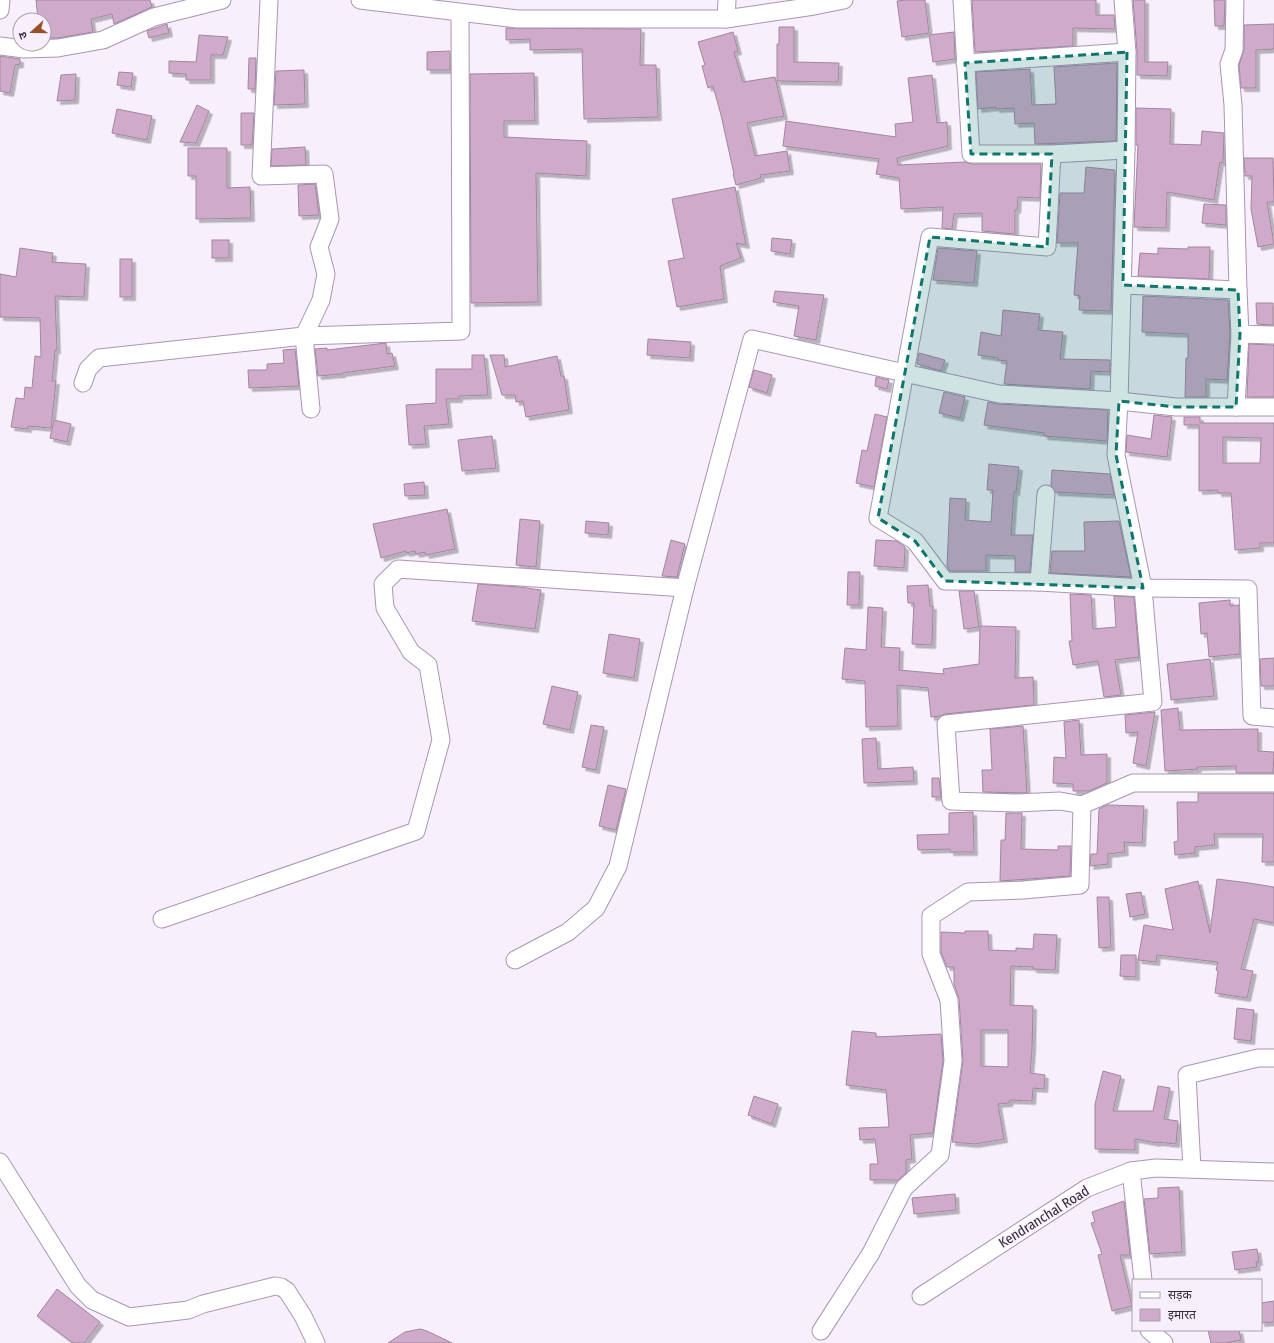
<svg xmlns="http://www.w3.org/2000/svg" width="1274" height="1343" font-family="'Fira Sans Condensed','Noto Sans Devanagari',sans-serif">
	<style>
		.building { fill: #d0aaca; stroke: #a1869d; fill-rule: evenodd; filter: url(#shadow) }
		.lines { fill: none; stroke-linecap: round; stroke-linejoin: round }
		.minor-casing { stroke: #a896b3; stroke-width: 19 }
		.minor { stroke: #fff; stroke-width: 17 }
		.marked { fill: #0f766e; fill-opacity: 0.2; stroke: #0f766e; stroke-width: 3; stroke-dasharray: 8 5; stroke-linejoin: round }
		.labels { text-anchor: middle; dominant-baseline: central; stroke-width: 3; stroke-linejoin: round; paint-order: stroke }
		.street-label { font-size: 14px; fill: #342d39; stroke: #f7f0fc }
	</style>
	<defs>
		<filter id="shadow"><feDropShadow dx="3.5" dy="3.5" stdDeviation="0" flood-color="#0004"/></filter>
	</defs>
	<rect width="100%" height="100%" fill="#f7f0fc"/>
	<g class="building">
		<polygon points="36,0 150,0 152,7 114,24 112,14 91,19 93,32 57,38 44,38 44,18 38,19"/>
		<polygon points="906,0 925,0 929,33 902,37 897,1"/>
		<polygon points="972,0 1096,0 1096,15 1114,15 1115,29 1073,28 1073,46 975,52"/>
		<polygon points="1133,0 1145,0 1145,62 1168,62 1167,76 1137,75 1137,51"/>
		<polygon points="1214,0 1225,0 1224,26 1215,26"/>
		<polygon points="167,24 169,33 149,38 147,31"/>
		<polygon points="1274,24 1274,49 1256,50 1256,88 1241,88 1239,65 1244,50 1244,25"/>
		<polygon points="779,27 794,27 794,62 839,63 838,82 777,81 777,44 779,44"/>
		<polygon points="506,28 641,29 640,65 656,65 658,117 584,119 582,49 530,50 530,39 506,40"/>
		<polygon points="733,32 738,51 734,52 743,82 775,77 784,116 747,123 755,156 787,151 790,171 760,175 761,178 736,185 733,174 734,174 721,115 713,86 708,88 702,66 705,65 698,42"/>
		<polygon points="954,32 955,59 933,62 929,35"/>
		<polygon points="199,35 228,37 223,55 211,55 211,80 186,80 186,74 169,73 169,61 196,62"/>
		<polygon points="450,51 450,70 427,70 427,52"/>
		<polygon points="0,56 20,59 20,64 15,65 10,93 0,91"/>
		<polygon points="249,58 256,58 255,89 248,89"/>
		<polygon points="1117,63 1116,141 1035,144 1034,123 1015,124 1014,108 996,109 996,107 978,109 976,72 1030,69 1032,105 1056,104 1054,67"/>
		<polygon points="304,70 305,104 274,105 276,71"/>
		<polygon points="119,72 133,73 131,87 117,85"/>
		<polygon points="534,73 535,121 504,121 504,137 587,141 586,176 536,173 538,302 471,303 470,74"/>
		<polygon points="76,74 75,100 57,101 61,75"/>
		<polygon points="932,75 937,123 947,122 948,146 897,158 898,165 965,162 971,164 1041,164 1040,198 1018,197 1017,210 1015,210 1015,234 982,231 982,213 954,214 952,229 942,228 943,207 901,209 899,178 876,174 879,159 783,146 786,121 896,137 895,124 913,122 908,78"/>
		<polygon points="197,105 209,111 196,143 180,142"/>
		<polygon points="1136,108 1171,109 1170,144 1201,145 1202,131 1224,133 1223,163 1220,162 1214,200 1167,192 1166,228 1134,227 1138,145 1136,145"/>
		<polygon points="117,109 152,116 147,140 112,133"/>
		<polygon points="241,113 254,113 252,145 241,145"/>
		<polygon points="305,147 306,165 271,166 272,149"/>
		<polygon points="188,148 227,148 227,188 250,187 251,218 196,219 196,176 188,176"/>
		<polygon points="1244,158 1273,158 1274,202 1267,202 1274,244 1258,247 1251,209 1252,176 1245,176"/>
		<polygon points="1086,167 1115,170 1111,311 1079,310 1080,296 1074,295 1078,243 1057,243 1060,193 1084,193"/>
		<polygon points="315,184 319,215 299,216 298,185"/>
		<polygon points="735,187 746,245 736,243 741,258 720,266 724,299 677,307 668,261 684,258 672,199"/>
		<polygon points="1204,204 1226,205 1226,225 1202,223"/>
		<polygon points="772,238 792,240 790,254 771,251"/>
		<rect x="212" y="240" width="17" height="18"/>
		<polygon points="1188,247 1210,247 1209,279 1138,276 1140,253 1158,254 1158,248 1188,249"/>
		<polygon points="20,248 53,253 52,262 86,264 84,297 55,296 57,350 55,350 52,381 56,381 51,428 28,426 28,429 11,427 16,398 24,399 25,387 32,388 35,356 41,357 40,318 0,317 0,274 16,277"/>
		<polygon points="938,248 977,251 974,283 933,280"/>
		<rect x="120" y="259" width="12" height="38"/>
		<polygon points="775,291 824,295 816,340 794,336 799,306 773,302"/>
		<polygon points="1143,296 1228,300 1230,334 1227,380 1206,379 1206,397 1185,397 1186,358 1188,358 1188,334 1142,332"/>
		<polygon points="1256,303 1273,303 1273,325 1257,324"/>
		<polygon points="1003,310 1040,314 1038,330 1063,332 1060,359 1110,360 1110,372 1091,371 1090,389 1004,384 1007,361 998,360 998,358 978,355 981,332 1001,336"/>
		<polygon points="648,339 691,342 690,358 647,355"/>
		<polygon points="386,343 387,354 392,353 395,366 342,373 342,374 318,376 315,349 327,348 327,350"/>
		<polygon points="1249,344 1274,345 1274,397 1247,397"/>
		<polygon points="295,349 299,386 249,388 248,370 267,370 267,364 284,363 283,350"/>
		<polygon points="919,353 945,360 941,371 917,364"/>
		<polygon points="472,355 484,355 488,395 459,396 459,399 446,399 449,424 424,426 426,444 409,445 406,405 436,403 436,369 472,369"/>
		<polygon points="490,355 504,355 505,367 557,356 561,376 564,376 569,410 526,417 523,401 516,402 515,395 502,395"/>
		<polygon points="754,370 772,375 767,393 749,387"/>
		<polygon points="876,377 889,380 887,389 875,386"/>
		<polygon points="944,392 965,397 960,418 939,413"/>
		<polygon points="988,402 998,404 1108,410 1107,441 1044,436 1044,433 984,425"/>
		<polygon points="875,414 887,417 874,487 856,483 862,450 867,451"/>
		<polygon points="1154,415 1172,417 1167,457 1126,452 1127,435 1151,439"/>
		<path d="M1184,417H1200V423H1274V543H1260V548L1235,550L1231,493H1218V490L1199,491V425H1184ZM1223,437L1261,438L1260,463H1223Z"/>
		<polygon points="54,420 71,424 67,442 50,438"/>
		<polygon points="492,436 496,468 462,471 458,440"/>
		<polygon points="989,464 1019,467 1016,492 1014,492 1011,535 1033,535 1030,572 1015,572 1015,556 986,555 986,571 950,571 947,566 950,498 966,499 965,520 991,522 993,490 987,490"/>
		<polygon points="1052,470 1110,474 1114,495 1055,492 1051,485"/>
		<polygon points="424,482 425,495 405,496 404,484"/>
		<polygon points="447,509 455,549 426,555 425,552 416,554 415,551 406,553 406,551 381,558 373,524"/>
		<polygon points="520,519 540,521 536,567 516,565"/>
		<polygon points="586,521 609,523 608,535 585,533"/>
		<polygon points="1119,521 1131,577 1050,573 1052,551 1085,551 1084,522"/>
		<polygon points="671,540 685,544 677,577 662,576"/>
		<polygon points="876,540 897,541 905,547 904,568 874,566"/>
		<polygon points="848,572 860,572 859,605 847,605"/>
		<polygon points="478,584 519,587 541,590 535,629 472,621"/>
		<polygon points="928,585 930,606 933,606 932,645 912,644 914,603 908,603 907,586"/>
		<polygon points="959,591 974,591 979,627 964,629"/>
		<polygon points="1070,594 1091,595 1093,629 1116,627 1114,596 1134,597 1139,657 1115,660 1121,695 1104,697 1098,661 1073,665 1069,641 1072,641"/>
		<polygon points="1230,600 1230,606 1239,605 1240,654 1209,657 1207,633 1201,634 1199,603"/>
		<polygon points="868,607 883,608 881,647 900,648 899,670 944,674 943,669 979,664 980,626 1016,627 1015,678 1033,677 1034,705 945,714 940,716 931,717 928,688 897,685 898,726 866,727 865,681 842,679 845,648 866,650"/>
		<polygon points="609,634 640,639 634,678 603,673"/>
		<polygon points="1274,658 1274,686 1261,686 1260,659"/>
		<polygon points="1210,659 1214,696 1171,700 1167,664"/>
		<polygon points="552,686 578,692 570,730 543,724"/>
		<polygon points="1178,708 1180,730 1258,729 1258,751 1274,752 1273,773 1236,773 1236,766 1197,767 1198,769 1165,771 1161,710"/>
		<polygon points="1155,712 1146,766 1133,763 1138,732 1126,733 1125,715"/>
		<polygon points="1079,720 1081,755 1107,754 1107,783 1089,791 1073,791 1073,784 1053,783 1054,757 1066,758 1064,722"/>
		<polygon points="591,725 604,727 596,770 582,767"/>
		<polygon points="1023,726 1027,793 983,792 982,770 992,770 990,729"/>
		<polygon points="876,738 878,769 913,767 914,781 864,783 862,739"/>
		<polygon points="932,778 939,778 941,797 932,797"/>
		<polygon points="608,785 626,789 616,830 599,826"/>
		<polygon points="1198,793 1274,793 1274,862 1262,862 1263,834 1214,834 1215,845 1195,847 1195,853 1175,855 1174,842 1178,841 1177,802 1198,802"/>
		<polygon points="1107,805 1144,806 1142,843 1124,842 1125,852 1108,854 1108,864 1090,866 1091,854 1097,854 1099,809"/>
		<polygon points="973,812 974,852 950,852 950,849 918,850 917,835 949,834 949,813"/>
		<polygon points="1006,813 1022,813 1021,849 1058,850 1058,846 1071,846 1070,876 1000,881 1001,840 1005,840"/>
		<polygon points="1217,879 1249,883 1274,887 1274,923 1254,919 1241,969 1253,971 1247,998 1215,993 1218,971 1216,970 1218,962 1157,955 1156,962 1138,960 1144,925 1173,930 1165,889 1198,881 1210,933"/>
		<polygon points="1141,892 1145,914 1130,917 1126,894"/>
		<polygon points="1097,897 1109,897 1111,947 1099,948"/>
		<path d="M965,931H988L989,950L1016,951V948L1033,949L1034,934L1057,935L1055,970L1033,969V967L1011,966L1010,1005L1033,1006L1032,1050L1030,1073L1045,1075L1044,1089L1033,1088L1032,1101L1010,1100L1009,1103L998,1104L1004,1139L975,1144L952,1142L963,1060L959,999L954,984V967H947L941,952V932L965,933ZM981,1030H1008V1067L981,1066Z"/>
		<polygon points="1121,955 1136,955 1136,977 1120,976"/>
		<polygon points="1237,1008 1254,1010 1251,1041 1234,1039"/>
		<polygon points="852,1031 876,1033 876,1037 941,1034 943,1061 933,1133 910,1135 912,1159 906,1160 906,1173 898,1180 870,1180 870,1164 878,1164 875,1139 860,1140 859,1128 889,1127 886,1090 846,1085"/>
		<polygon points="1103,1071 1121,1076 1113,1111 1153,1111 1158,1086 1170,1088 1164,1119 1178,1121 1176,1144 1157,1142 1157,1143 1135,1139 1135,1150 1095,1149 1095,1104"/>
		<polygon points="754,1096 778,1104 772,1124 748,1115"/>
		<polygon points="1179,1187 1182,1252 1150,1254 1144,1199 1158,1198 1158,1188"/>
		<polygon points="955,1194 956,1210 914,1214 912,1198"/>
		<polygon points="1124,1201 1130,1255 1120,1255 1132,1306 1112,1311 1098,1255 1102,1254 1091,1223 1095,1222 1092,1212"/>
		<polygon points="1257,1249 1259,1262 1256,1262 1257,1267 1235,1270 1232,1252"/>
		<polygon points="57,1289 100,1322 84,1343 73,1343 37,1316"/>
		<polygon points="1274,1301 1274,1322 1261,1323 1261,1303"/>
		<polygon points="420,1329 427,1331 452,1343 388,1343 405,1332"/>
		<polygon points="1208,1330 1239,1330 1241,1340 1225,1343 1211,1343"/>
	</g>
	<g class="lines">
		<defs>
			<g id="minor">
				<polyline points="269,0 261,176 324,174 330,219 319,247 326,274 321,300 304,336 311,409"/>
				<polyline points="360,0 517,19 726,19 814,6 844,0"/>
				<polyline points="962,0 971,154 1052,154 1126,150"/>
				<polyline points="1235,0 1234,50 1229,64 1233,105 1238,290"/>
				<polyline points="0,10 1,0"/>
				<polyline points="726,19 727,0"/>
				<polyline points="0,46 24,49 58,48 103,40 154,17 222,0"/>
				<polyline points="965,63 1127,52"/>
				<polyline points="1052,154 1047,247 930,237 878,518 915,541 945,581 1039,582 1143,588 1248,589 1252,716 1274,718"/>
				<polyline points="1123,285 1238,290 1240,334 1274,335"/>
				<polyline points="83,383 88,369 99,358 304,336 461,331 460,13"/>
				<polyline points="1236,407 1240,334"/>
				<polyline points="1039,582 1046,494"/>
				<polyline points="1082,805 1133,783 1274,783"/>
				<polyline points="162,919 416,831 441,740 428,665 411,652 385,608 383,584 398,569 685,588 752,339 999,394 1119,401 1176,407 1274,407"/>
				<polyline points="515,960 568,932 596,908 618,866 685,588"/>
				<polyline points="0,1162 78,1286 92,1300 129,1317 188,1310 203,1304 275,1286 281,1287 287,1291 303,1316 316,1343"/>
				<polyline points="1192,1169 1187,1075 1258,1058 1274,1058"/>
				<polyline points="1131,1171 1143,1280"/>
				<polyline points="921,1296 1087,1188 1131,1171 1156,1168 1274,1172"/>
				<polyline points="1149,1330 1164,1343"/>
				<polyline points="821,1331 871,1253 904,1188 940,1155 953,1061 949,1000 931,954 931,916 968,892 1023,890 1080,885 1082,805 1060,801 1016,803 951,801 946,724 1153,702 1143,588 1116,455 1119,401 1126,150 1127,52 1123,0"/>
			</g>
		</defs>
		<use href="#minor" class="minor-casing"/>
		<use href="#minor" class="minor"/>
	</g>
	<path class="marked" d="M1127,52L1123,285L1238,290L1240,334L1236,407H1176L1119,401L1116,455L1143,588L945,581L915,541L878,518L930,237L1047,247L1052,154H971L965,63Z"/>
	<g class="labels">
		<g class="street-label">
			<text transform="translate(1044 1217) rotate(-32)">Kendranchal Road</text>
		</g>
	</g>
	<rect x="1132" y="1279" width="130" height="52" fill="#f7f0fc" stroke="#a9a2ae"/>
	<rect x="1140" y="1292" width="20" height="6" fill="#ffffff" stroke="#a9a2ae"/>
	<text x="1168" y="1299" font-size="12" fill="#342d39">सड़क</text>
	<rect x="1140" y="1309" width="20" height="12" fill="#d0aaca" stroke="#a9a2ae"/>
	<text x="1168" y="1319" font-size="12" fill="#342d39">इमारत</text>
	<g transform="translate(32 32) rotate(249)"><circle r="19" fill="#f7f0fc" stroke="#a9a2ae"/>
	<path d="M0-3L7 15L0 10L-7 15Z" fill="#98522b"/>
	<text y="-6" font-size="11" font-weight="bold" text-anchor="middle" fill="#342d39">उ</text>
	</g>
</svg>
